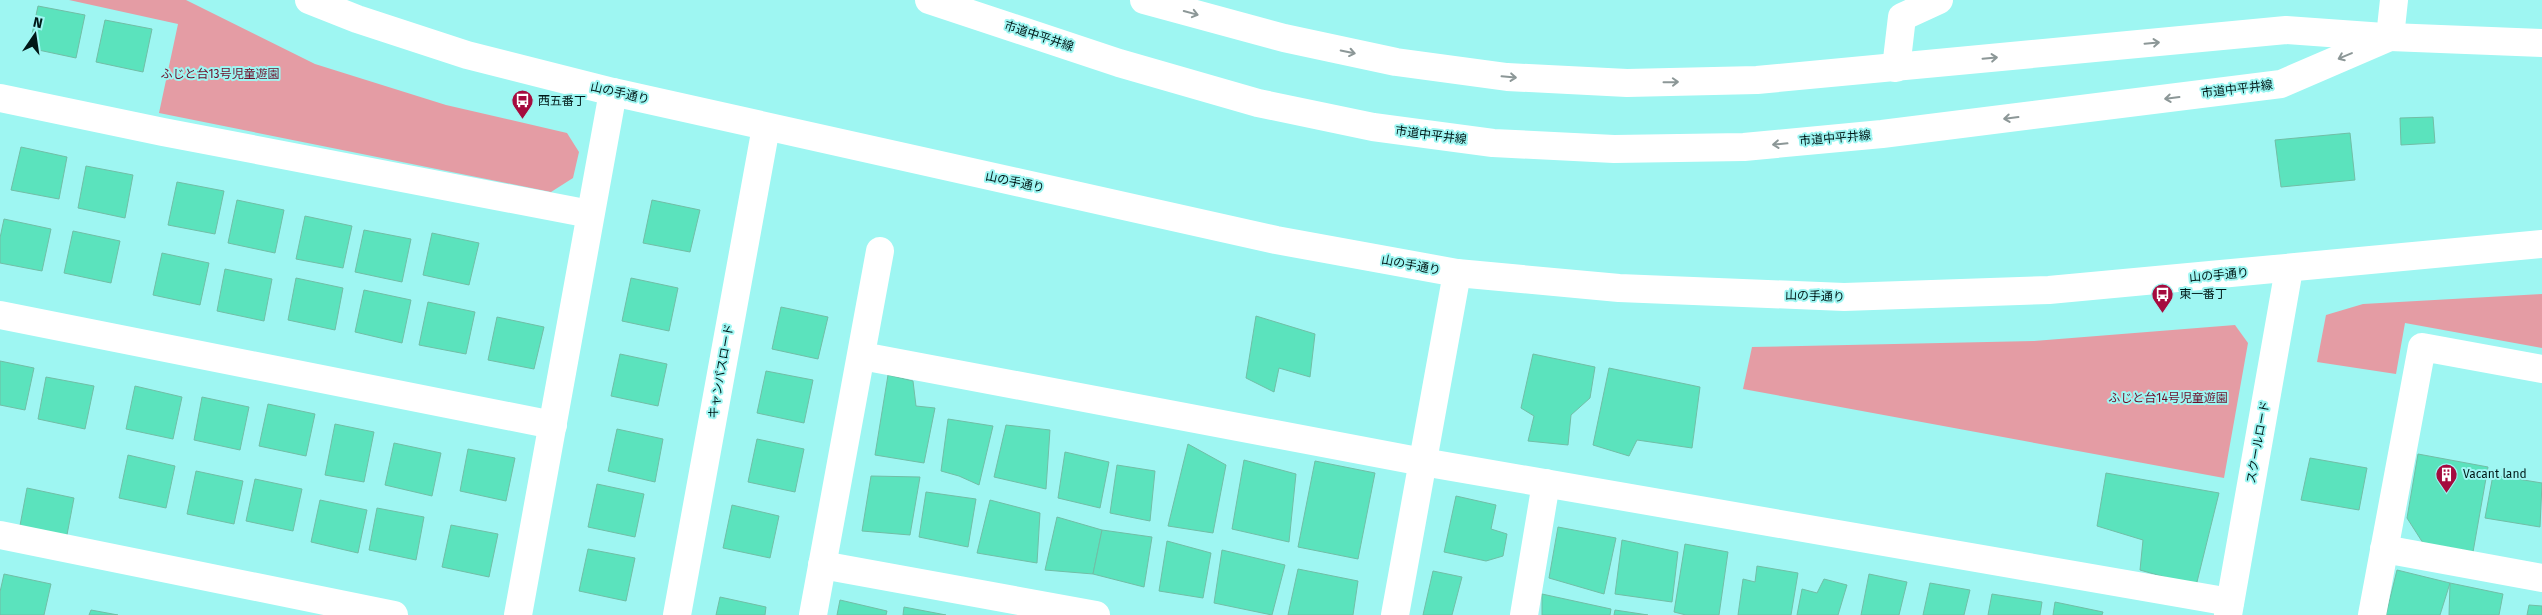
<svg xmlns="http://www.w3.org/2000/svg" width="2542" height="615" font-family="'Fira Sans','Noto Sans JP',sans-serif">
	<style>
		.green { fill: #e49ca4 }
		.building { fill: #5be3bd; stroke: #71bea6 }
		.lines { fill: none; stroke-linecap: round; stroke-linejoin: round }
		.minor { stroke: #fff; stroke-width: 28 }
		.highway { stroke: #fff; stroke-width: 28 }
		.oneway { stroke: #8c9797 }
		.labels { text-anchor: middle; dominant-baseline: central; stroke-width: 4; stroke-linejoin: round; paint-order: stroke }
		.street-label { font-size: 12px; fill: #001817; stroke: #9ef6f2 }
		.park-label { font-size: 12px; fill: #6d0d28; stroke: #9ef6f2 }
		.poi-label { font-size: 12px; fill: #001817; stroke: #9ef6f2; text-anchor: start }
	</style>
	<rect width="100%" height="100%" fill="#9ef6f2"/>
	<g class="green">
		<polygon points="69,0 186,0 315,64 446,105 567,133 579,152 573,178 551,192 159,113 178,24"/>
		<polygon points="2542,294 2542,348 2405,323 2396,374 2317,362 2326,315 2363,304"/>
		<polygon points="2235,325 2248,343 2224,478 1743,389 1752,347 2034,341"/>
	</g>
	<g class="building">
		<polygon points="38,6 85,15 76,58 29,48"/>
		<polygon points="105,20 152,29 143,72 96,62"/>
		<polygon points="2433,117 2435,143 2401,145 2400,118"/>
		<polygon points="2350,133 2355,180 2281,187 2275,140"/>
		<polygon points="21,147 67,157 59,199 11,190"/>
		<polygon points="86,166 133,175 125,218 78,208"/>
		<polygon points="177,182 224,191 215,234 168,225"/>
		<polygon points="237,200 284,210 275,253 228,243"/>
		<polygon points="652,200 700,210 690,252 643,243"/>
		<polygon points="305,216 352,226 343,268 296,259"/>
		<polygon points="4,219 51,229 42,271 0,263 0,238"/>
		<polygon points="364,230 411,239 402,282 355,272"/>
		<polygon points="73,231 120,241 111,283 64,273"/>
		<polygon points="432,233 479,243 469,285 423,275"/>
		<polygon points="162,253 209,263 200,305 153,295"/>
		<polygon points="225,269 272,279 264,321 217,311"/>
		<polygon points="296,278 343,288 335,330 288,320"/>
		<polygon points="631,278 678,288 669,331 622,321"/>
		<polygon points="364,290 411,300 402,343 355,332"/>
		<polygon points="428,302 475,312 466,354 419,345"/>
		<polygon points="781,307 828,317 818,359 772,349"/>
		<polygon points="1256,316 1315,334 1310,377 1279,368 1274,392 1246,378"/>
		<polygon points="497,317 544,327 534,369 488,360"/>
		<polygon points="620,354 667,364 658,406 611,396"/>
		<polygon points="1533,354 1595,367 1590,398 1571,415 1568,445 1528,441 1534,416 1521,408"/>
		<polygon points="0,361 34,368 25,410 0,405"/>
		<polygon points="1609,368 1700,387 1692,448 1637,440 1629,456 1593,445"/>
		<polygon points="766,371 813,380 804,423 757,413"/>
		<polygon points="888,375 913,381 916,406 935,408 924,463 875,455"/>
		<polygon points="46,377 94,386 85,429 38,419"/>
		<polygon points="135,386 182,397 173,439 126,429"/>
		<polygon points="202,397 249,407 240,450 194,440"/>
		<polygon points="268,404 315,414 306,456 259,446"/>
		<polygon points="948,419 993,426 979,485 959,476 941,471"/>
		<polygon points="335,424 374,432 364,482 325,475"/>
		<polygon points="1006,425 1050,430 1046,489 994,477"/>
		<polygon points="617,429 663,439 655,482 608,471"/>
		<polygon points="757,439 804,449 795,492 748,482"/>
		<polygon points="394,443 441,453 432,496 385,485"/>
		<polygon points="1188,444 1226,465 1213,533 1168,526"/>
		<polygon points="468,449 515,458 506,501 460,491"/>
		<polygon points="1065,452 1109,462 1100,508 1058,498"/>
		<polygon points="2418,454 2488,467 2473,552 2423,543 2407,518"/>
		<polygon points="128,455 175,466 166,508 119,498"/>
		<polygon points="2310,458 2367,468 2359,510 2301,500"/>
		<polygon points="1244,460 1296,474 1289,542 1232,529"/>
		<polygon points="1315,461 1375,473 1358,559 1298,547"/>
		<polygon points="1117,465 1155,471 1150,521 1110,513"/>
		<polygon points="196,471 243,481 234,524 187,514"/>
		<polygon points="2106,473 2219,493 2196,586 2140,570 2143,540 2097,526"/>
		<polygon points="2493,475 2542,483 2540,527 2485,518"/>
		<polygon points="871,476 920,477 910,535 862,531"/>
		<polygon points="255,479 302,489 293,531 246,521"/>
		<polygon points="597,484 644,494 635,537 588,527"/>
		<polygon points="27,488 74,498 66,540 19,531"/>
		<polygon points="926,492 976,499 968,547 919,537"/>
		<polygon points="1456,496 1496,505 1491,529 1507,534 1503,556 1486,561 1444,552"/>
		<polygon points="320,500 367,510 358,553 311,542"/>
		<polygon points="990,500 1040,513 1037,563 977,553"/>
		<polygon points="732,505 779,516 770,558 723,548"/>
		<polygon points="377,508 424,517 416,560 369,550"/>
		<polygon points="1057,517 1102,530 1093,574 1045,570"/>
		<polygon points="451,525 498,534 489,577 442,567"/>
		<polygon points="1558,527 1616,538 1604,594 1549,578"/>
		<polygon points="1102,530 1152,537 1144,587 1093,574"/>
		<polygon points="1622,540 1678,552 1672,602 1615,594"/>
		<polygon points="1167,541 1211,553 1203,598 1159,591"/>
		<polygon points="1685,544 1728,552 1719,615 1686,615 1674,612"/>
		<polygon points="588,549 635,558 626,601 579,591"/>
		<polygon points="1222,550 1285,565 1272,615 1214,603"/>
		<polygon points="1757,566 1798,573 1791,615 1738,615 1743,579 1755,582"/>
		<polygon points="1298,569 1358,581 1353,615 1288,615"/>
		<polygon points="2397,570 2450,583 2440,615 2386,615"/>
		<polygon points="1433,571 1462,577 1452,615 1423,615"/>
		<polygon points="4,574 51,584 44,615 0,615 0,592"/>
		<polygon points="1869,574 1907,582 1899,615 1861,615"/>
		<polygon points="1824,579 1847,585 1838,615 1797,615 1802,589 1817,593"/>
		<polygon points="1930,583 1970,590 1964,615 1923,615"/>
		<polygon points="2450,583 2503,594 2499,615 2449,615"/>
		<polygon points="1542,594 1611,609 1610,615 1542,615"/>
		<polygon points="1992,594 2042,602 2040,615 1988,615"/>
		<polygon points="720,597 766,607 765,615 716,615"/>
		<polygon points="840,600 887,611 886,615 837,615"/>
		<polygon points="2055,602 2103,612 2102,615 2053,615"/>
		<polygon points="2529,605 2542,606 2542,615 2527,615"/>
		<polygon points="904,607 946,615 903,615"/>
		<polygon points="91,610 118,615 89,615"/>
		<polygon points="1615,610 1648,615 1614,615"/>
	</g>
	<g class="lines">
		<g class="minor">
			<polyline points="309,0 357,19 467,55 613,92 1276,240 1457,273 1619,288 1844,297 2049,290 2542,244"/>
			<polyline points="929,0 1119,63 1258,103 1373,127 1493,143 1614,149 1744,147 1882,134 2281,84 2390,37"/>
			<polyline points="1144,0 1284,38 1396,62 1507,77 1627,83 1757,80 2286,30 2384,37"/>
			<polyline points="2390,37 2394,0"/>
			<polyline points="1896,68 1902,17 1939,0"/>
			<polyline points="0,98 163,132 590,214"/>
			<polyline points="0,315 553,425"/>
			<polyline points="862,356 1423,462 2230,602"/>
			<polyline points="0,535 394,615"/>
			<polyline points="2384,549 2542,578"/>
			<polyline points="822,565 1096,615"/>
			<polyline points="518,615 613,92"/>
			<polyline points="677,615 766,127"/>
			<polyline points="813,615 880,251"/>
			<polyline points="1395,615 1457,273"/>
			<polyline points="1524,615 1546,483"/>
			<polyline points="2228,615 2289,269"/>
			<polyline points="2372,615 2422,347 2542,369"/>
		</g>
		<polyline class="highway" points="2390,37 2542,43"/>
	</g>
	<defs><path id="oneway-shaft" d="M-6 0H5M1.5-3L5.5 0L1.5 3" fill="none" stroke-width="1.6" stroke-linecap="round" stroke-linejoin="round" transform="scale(1.25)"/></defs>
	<g class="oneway">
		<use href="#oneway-shaft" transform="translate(1191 13) rotate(15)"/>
		<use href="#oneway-shaft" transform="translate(2152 43) rotate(-5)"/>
		<use href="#oneway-shaft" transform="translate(1348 52) rotate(12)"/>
		<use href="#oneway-shaft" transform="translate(2345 56) rotate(157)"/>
		<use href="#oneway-shaft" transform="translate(1990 58) rotate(-5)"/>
		<use href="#oneway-shaft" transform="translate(1509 77) rotate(5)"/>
		<use href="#oneway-shaft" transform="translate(1671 82) rotate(-1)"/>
		<use href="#oneway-shaft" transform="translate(2172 98) rotate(173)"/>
		<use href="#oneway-shaft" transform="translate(2011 118) rotate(173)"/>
		<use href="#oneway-shaft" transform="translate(1780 144) rotate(175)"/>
	</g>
	<defs>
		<symbol id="bus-pin" viewBox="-11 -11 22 30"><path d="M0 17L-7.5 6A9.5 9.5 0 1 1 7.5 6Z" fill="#a50b3e" stroke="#9ef6f2"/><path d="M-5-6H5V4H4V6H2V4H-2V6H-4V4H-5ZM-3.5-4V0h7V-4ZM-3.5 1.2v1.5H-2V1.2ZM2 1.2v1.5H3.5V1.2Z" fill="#fff"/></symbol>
		<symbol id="building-pin" viewBox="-11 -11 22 30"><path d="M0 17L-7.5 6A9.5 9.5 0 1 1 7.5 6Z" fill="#a50b3e" stroke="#9ef6f2"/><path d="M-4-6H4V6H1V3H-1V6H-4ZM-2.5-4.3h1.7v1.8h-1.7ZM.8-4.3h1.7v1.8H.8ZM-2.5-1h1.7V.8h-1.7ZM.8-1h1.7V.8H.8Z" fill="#fff"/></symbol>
	</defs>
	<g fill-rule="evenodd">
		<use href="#bus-pin" x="510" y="88" width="25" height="34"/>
		<use href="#bus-pin" x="2150" y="282" width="25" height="34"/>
		<use href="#building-pin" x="2434" y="462" width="25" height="34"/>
	</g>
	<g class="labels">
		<g class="street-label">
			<text transform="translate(1039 36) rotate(18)">市道中平井線</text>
			<text transform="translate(2237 89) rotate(-7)">市道中平井線</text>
			<text transform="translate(620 93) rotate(13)">山の手通り</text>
			<text transform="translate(1431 135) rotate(7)">市道中平井線</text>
			<text transform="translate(1835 138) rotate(-5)">市道中平井線</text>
			<text transform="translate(1015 182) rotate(12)">山の手通り</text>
			<text transform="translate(1411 265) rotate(11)">山の手通り</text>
			<text transform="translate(2219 275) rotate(-5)">山の手通り</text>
			<text transform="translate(1815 296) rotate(2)">山の手通り</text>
			<text transform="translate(721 371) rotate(-80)">キャンパスロード</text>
			<text transform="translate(2258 442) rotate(-80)">スクールロード</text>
		</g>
		<g class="park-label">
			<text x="220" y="74">ふじと台13号児童遊園</text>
			<text x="2168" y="398">ふじと台14号児童遊園</text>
		</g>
		<g class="poi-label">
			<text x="538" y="101">西五番丁</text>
			<text x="2179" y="294">東一番丁</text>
			<text x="2463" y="474">Vacant land</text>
		</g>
	</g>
	<g transform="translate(35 35) rotate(13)" stroke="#9ef6f2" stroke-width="4" paint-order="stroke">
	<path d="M0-4L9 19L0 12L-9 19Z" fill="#001817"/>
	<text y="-8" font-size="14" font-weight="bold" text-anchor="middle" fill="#001817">N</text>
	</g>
</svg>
